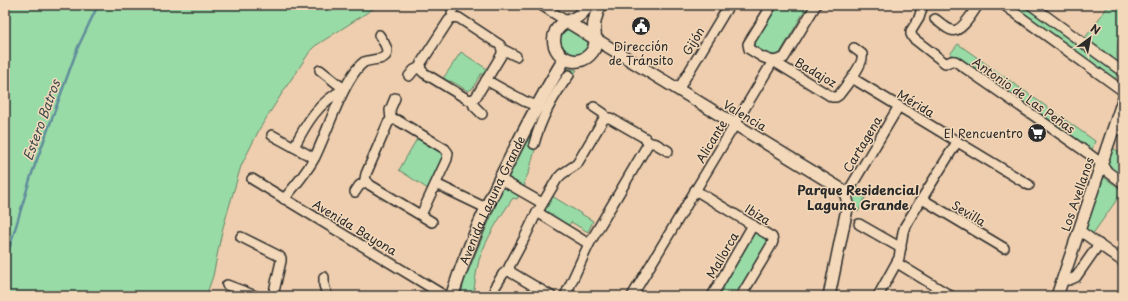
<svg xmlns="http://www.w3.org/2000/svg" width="1128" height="301" font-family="'Playpen Sans',sans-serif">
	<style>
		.green { fill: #99dba6; stroke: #628368 }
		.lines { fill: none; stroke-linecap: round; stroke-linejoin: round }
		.stream { stroke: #608d9b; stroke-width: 2.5 }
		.minor-casing { stroke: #2b2b2b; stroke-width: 12 }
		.tertiary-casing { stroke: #2b2b2b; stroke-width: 14 }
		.secondary-casing { stroke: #2b2b2b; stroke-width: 15 }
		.minor { stroke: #f3d9ba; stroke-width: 9 }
		.tertiary { stroke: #f3d9ba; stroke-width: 11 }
		.secondary { stroke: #f3d9ba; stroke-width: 12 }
		.labels { text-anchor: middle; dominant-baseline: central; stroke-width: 3; stroke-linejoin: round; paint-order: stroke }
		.street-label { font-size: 12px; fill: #2b2b2b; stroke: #f3d9ba }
		.poi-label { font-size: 12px; fill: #2b2b2b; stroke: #f3d9ba }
		.water-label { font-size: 13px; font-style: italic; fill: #3d4c50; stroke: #f3d9ba }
		.neighbourhood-label { font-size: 13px; font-weight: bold; fill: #2b2b2b; stroke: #f3d9ba }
	</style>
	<rect width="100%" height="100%" fill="#eeceae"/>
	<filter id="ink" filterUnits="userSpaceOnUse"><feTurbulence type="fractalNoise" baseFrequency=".025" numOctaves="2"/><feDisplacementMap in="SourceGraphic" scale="8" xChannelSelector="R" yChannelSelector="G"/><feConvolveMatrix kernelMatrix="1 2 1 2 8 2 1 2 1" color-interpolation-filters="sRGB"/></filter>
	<g filter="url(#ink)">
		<g class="green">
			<polygon points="5,5 379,5 315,46 311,50 286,87 260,128 241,166 222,231 213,276 206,296 5,296"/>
			<polygon points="775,5 808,5 780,53 778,55 769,58 751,46"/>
			<polygon points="1008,5 1025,5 1118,72 1115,81"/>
			<polygon points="1109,5 1121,5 1123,6 1123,29 1118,41 1117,57 1121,64 1085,38"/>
			<path d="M565,27L591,42C589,53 582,54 573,56C559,48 559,48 559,32Z"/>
			<polygon points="958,44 1095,141 1091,152 950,54"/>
			<polygon points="461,52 487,69 484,74 481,74 472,89 468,91 451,81 446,82 442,80"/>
			<polygon points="565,68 577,70 574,74 567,73 536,146 529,172 524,182 525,185 523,189 505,178"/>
			<polygon points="418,137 444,154 444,157 428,189 399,170"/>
			<polygon points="1110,146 1122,154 1118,163 1123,167 1123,188 1100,172"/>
			<polygon points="1101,175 1123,191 1092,235 1082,228"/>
			<path d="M507,187L519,195L517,199L513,198C500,217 487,237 479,260C476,271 475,284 473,296H463L461,295L464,281L503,188Z"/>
			<polygon points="857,187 867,194 858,212 852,204 854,193"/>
			<polygon points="552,196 593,221 588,232 571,222 568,226 546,213 545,208"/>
			<path d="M757,231L767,236L768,242L737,296H717C725,282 746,239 757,231Z"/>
		</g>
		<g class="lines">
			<polyline class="stream" points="5,269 7,256 31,176 78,47 98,5"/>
			<defs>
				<g id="minor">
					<polyline points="541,5 566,21"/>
					<path d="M772,5L748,44L749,49L762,57L773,61L832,97H836L839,95C845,87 865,63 862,54L854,48"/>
					<path d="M923,5L919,18L911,31V34L913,38L945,63C949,63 951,60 955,61L1089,154L1101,163L1108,172L1123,183"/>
					<polyline points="1004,5 1123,91"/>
					<polyline points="1031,5 1123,72"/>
					<polyline points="453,17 452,12 455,5"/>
					<path d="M935,19C940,22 945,28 951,30C961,34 973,12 978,5"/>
					<polyline points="420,67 421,70 424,73 467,99 472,100 476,97 502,54 502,49"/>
					<polyline points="320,70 344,89"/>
					<polyline points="409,76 414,70 420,67 421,63 449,20 453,17 459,18 500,45 502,49 516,56"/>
					<polyline points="852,78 1029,185"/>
					<polyline points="486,80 524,101 542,108"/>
					<polyline points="678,90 729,5"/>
					<polyline points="395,98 390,110 391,120 388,123 366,174 365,179 370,185 432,222"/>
					<polyline points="472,100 474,106 482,114"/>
					<polyline points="594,107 603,113 606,118"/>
					<polyline points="391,120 397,120 445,149 448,153 447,159 421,215"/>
					<polyline points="272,135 314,158"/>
					<polyline points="648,142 656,144 668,151"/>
					<path d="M534,144C541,118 553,96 569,75"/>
					<path d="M294,147C307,122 318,103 344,89"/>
					<polyline points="252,179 445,296"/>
					<polyline points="500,179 542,203"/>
					<polyline points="436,184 486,208"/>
					<polyline points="695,190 772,237 773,241 772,244 741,296"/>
					<polyline points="355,192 359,186 366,181"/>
					<polyline points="846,195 899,106"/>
					<path d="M284,199C295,186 307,172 315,157C327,132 335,105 349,81C353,74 357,67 364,62C369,60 373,60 379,59C394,56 384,42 379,35"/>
					<polyline points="922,199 1004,248"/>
					<polyline points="537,212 589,244"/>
					<polyline points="859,224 901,248"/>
					<polyline points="1079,230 1123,262"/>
					<polyline points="241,237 279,256 281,258 281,261 273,296"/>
					<polyline points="897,263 951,296"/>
					<polyline points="324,277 324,285 327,295"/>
					<polyline points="1062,280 1069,280 1076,277 1099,244"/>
					<polyline points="227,285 256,296"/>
					<polyline points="495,287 503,274 509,269"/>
					<polyline points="551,296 512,273 509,269 509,267 525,237 534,218 557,179 562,174 577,164 603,120 606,118 610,118 645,138 648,142 648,144 589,244 565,296"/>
					<polyline points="632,296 773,61 784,58 816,5"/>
					<polyline points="712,296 753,225"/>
					<polyline points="878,296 899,258 903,232 905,226 957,142"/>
				</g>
				<g id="tertiary">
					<polyline points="566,21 841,189 846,195 848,204 829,296"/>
					<polyline points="1057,296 1123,100"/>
				</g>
				<g id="secondary">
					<path d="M588,5C585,10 581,15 575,18C568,22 560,23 556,31C546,53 576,73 592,52C598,44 594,35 594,25C595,18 597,12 600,5"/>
					<path id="s1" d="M452,296C464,257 481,219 498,183C519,140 540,99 565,58"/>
				</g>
			</defs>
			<use href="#minor" class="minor-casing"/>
			<use href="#tertiary" class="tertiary-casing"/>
			<use href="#secondary" class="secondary-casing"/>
			<use href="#minor" class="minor"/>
			<use href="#tertiary" class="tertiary"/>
			<use href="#secondary" class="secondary"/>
		</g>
	</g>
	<defs>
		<symbol id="civic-disc" viewBox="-11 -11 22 22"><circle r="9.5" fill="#2b2b2b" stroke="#f3d9ba"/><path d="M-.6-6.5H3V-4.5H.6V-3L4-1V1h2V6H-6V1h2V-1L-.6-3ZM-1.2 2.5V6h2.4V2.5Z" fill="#fff"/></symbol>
		<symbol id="supermarket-disc" viewBox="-11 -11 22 22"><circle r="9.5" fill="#2b2b2b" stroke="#f3d9ba"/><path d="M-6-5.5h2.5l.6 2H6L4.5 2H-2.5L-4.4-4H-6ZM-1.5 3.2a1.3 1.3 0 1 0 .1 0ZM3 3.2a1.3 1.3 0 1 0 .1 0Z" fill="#fff"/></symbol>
	</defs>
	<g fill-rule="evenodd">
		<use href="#civic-disc" x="630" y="15" width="22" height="22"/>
		<use href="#supermarket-disc" x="1026" y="122" width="22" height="22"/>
	</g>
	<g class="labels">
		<g class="street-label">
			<text transform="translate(693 41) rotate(-59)">Gijón</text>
			<text transform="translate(816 72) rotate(30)">Badajoz</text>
			<text transform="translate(1024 95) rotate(35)">Antonio de Las Peñas</text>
			<text transform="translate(916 103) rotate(31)">Mérida</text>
			<text transform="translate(745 115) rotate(31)">Valencia</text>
			<text transform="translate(711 141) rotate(-59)">Alicante</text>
			<text transform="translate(862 144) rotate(-59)">Cartagena</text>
			<text transform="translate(1077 194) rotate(-71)">Los Avellanos</text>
			<text stroke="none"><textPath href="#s1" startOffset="104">Avenida Laguna Grande</textPath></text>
			<text transform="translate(969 213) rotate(31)">Sevilla</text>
			<text transform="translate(758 214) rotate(31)">Ibiza</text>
			<text transform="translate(355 227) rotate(31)">Avenida Bayona</text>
			<text transform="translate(722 255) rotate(-60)">Mallorca</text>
		</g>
		<g class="poi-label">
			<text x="641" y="46">Dirección<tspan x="641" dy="14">de Tránsito</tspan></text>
			<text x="1023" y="133" text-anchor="end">El Rencuentro</text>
		</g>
		<g class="water-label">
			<text transform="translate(41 120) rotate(-70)">Estero Batros</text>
		</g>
		<g class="neighbourhood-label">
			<text x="858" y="189">Parque Residencial<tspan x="858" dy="15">Laguna Grande</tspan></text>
		</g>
	</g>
	<rect width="1128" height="301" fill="none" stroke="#f3d9ba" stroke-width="20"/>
	<rect x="10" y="10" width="1108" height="281" fill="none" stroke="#2b2b2b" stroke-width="1.5" filter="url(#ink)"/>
	<g transform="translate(1090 38) rotate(32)" stroke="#f3d9ba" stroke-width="3" paint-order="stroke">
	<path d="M0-3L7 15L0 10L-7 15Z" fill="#2b2b2b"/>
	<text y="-6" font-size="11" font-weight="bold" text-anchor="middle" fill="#2b2b2b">N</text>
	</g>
</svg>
